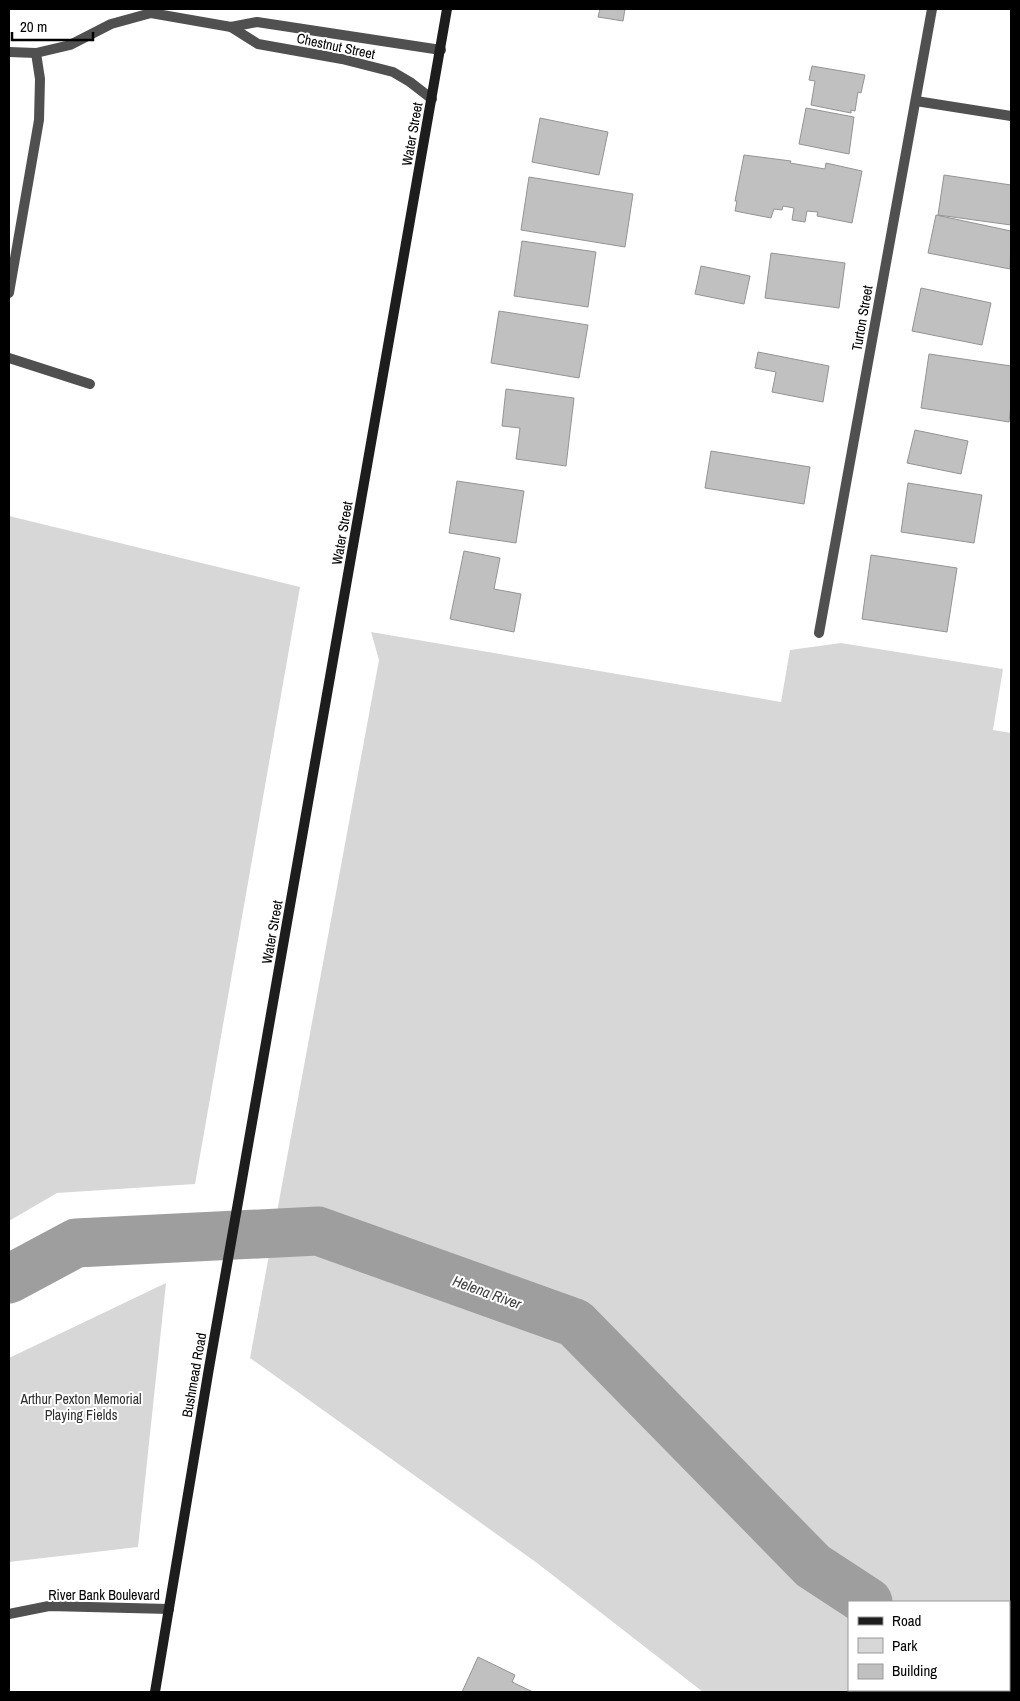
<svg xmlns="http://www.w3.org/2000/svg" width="1020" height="1701" font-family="'Archivo Narrow',sans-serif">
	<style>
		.green { fill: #d7d7d7; fill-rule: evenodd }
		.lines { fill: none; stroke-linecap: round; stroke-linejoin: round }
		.river { stroke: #9e9e9e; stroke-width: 49 }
		.building { fill: #c0c0c0; stroke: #949494 }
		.minor { stroke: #505050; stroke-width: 10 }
		.secondary { stroke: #1d1d1d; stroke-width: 10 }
		.labels { text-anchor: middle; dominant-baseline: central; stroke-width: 4; stroke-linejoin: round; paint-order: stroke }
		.street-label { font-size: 14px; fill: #000; stroke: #fff }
		.park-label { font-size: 14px; fill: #2e2e2e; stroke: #fff }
		.water-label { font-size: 15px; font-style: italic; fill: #3f3f3f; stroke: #fff }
	</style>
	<rect width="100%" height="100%" fill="#fff"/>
	<g class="green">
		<polygon points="9,516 300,587 195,1184 57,1193 9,1221"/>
		<path d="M371,632L781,702L790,650L841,643L1003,669L993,730L1011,733V1692H703L537,1563L250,1358L379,660ZM849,1602H1009V1690H849Z"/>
		<polygon points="166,1283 138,1547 9,1562 9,1358"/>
	</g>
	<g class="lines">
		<g class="river">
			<polyline points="9,1279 76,1243 318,1231 575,1323 813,1566 868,1602"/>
			<polyline points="1003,1690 1006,1692"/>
		</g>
	</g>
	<g class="building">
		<polygon points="600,9 625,9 623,21 598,17"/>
		<polygon points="812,66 865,75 861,93 858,92 855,111 851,110 851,113 811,105 815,81 809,80"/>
		<polygon points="806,108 854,117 849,154 799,144"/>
		<polygon points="540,118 608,132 599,175 532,162"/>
		<polygon points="744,155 791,161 790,163 825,169 826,163 862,171 852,223 817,216 818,212 807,211 805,222 792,220 794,208 783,206 782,210 774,209 771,218 735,211 737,201 735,201"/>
		<polygon points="944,175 1011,185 1011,225 938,215"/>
		<polygon points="529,177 633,194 625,247 521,230"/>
		<polygon points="936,215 1011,231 1010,269 928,253"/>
		<polygon points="522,241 596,252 588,307 514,296"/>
		<polygon points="771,253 845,263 839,308 765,298"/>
		<polygon points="701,266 750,276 744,304 695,294"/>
		<polygon points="921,288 991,303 982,345 912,331"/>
		<polygon points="499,311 588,325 579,378 491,363"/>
		<polygon points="758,352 829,366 823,402 772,392 776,372 755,368"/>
		<polygon points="929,354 1011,366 1011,404 1009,422 921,408"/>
		<polygon points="506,389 574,398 566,466 516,459 520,428 502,426"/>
		<polygon points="915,430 968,441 961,474 907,463"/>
		<polygon points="711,451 810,467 804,504 705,488"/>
		<polygon points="457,481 524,491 516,543 449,533"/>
		<polygon points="908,483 982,495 974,543 901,532"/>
		<polygon points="464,551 500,558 494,589 521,594 514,632 450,619"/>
		<polygon points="871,555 957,568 947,632 862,619"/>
		<polygon points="478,1657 515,1675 512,1682 533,1692 462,1692"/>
	</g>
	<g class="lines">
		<g class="minor">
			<polyline points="231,27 258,44 342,59 393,72 410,82 432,99"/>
			<polyline points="9,52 36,53 70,45 111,24 151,13 231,27 257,22 441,50"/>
			<polyline points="916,101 1011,116"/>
			<polyline points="9,293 39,120 40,79 36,53"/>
			<polyline points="9,358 90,384"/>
			<polyline points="819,633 932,9"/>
			<polyline points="9,1614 49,1606 169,1609"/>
		</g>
		<polyline class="secondary" points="155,1692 209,1368 447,9"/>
	</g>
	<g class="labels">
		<g class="street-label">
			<text transform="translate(336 46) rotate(12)">Chestnut Street</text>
			<text transform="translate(412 134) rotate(-80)">Water Street</text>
			<text transform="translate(862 318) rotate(-80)">Turton Street</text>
			<text transform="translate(342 533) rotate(-80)">Water Street</text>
			<text transform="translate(272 932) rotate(-80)">Water Street</text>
			<text transform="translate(194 1375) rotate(-80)">Bushmead Road</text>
			<text x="104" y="1595">River Bank Boulevard</text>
		</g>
		<g class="park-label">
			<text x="81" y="1399">Arthur Pexton Memorial<tspan x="81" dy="16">Playing Fields</tspan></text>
		</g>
		<g class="water-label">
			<text transform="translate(487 1292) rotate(20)">Helena River</text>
		</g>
	</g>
	<rect width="1020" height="1701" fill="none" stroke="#000000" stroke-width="20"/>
	<rect x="848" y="1601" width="162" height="90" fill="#ffffff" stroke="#999999"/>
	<rect x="858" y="1617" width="25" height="8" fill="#1d1d1d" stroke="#999999"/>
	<text x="892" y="1626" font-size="15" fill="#000000">Road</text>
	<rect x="858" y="1638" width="25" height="15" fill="#d7d7d7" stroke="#999999"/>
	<text x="892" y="1651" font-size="15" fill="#000000">Park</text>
	<rect x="858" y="1664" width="25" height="15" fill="#c0c0c0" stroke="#999999"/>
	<text x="892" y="1676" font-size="15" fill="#000000">Building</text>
	<path d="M12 32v8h81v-8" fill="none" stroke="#000000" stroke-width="2.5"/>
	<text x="20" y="32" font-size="15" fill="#000000" stroke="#ffffff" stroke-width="4" paint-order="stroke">20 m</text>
</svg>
